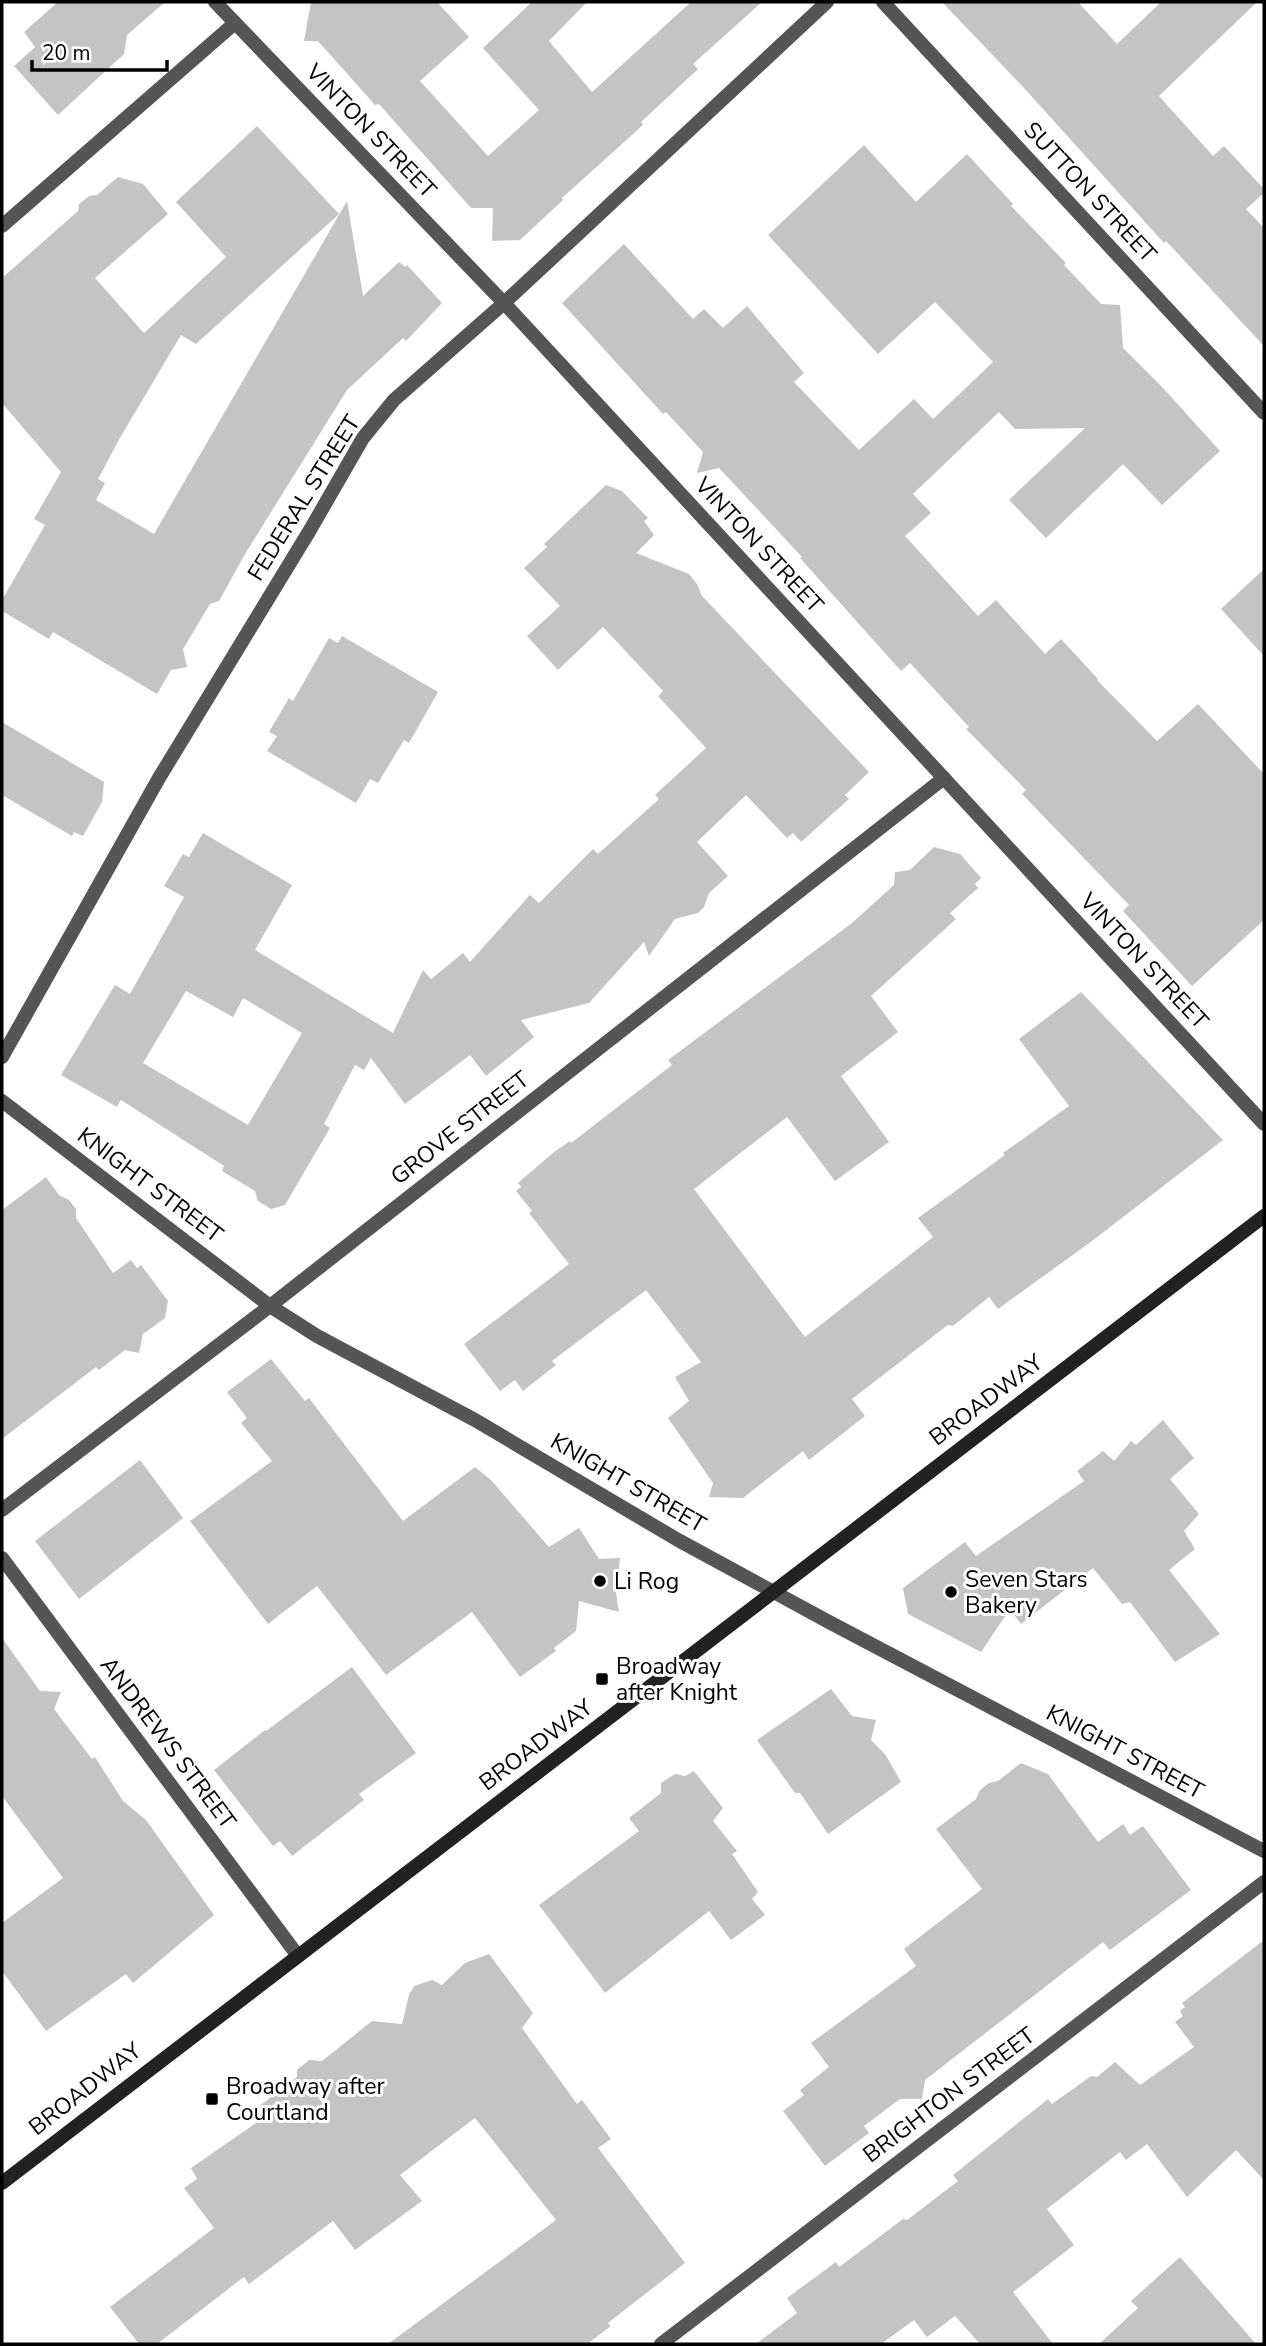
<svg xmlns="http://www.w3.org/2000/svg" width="1266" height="2346" font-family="'Nunito Sans',sans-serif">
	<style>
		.building { fill: #c4c4c4; fill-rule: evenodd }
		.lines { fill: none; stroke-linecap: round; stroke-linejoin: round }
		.street { stroke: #555; stroke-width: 14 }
		.secondary { stroke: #222; stroke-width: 14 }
		.poi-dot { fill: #000; stroke: #fff; stroke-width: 2.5 }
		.labels { text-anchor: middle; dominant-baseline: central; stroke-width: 6; stroke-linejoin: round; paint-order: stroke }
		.street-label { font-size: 23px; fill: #000; stroke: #fff }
		.poi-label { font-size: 23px; fill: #000; stroke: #fff; text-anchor: start }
	</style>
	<rect width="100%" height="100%" fill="#fff"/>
	<g class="building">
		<polygon points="58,2 165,2 127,35 124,54 58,115 14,66 35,47 24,32"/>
		<polygon points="311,2 437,2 469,37 420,81 488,156 539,110 483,48 532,2 587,2 549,41 592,92 691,2 762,2 693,64 698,69 641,122 643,125 562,198 563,200 520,240 492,241 493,208 471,208 379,104 375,105 318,41 304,41"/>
		<polygon points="942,2 1078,2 1117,44 1161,2 1257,2 1159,96 1213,156 1224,146 1264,189 1264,193 1246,209 1264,228 1264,346 1166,241 1164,243 1024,88"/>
		<polygon points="257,126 339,214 196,344 181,335 121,436 98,479 105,483 96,500 154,534 347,201 363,296 399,262 405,267 407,265 442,303 406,341 403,338 347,390 245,554 219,601 210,604 183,649 187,667 171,670 157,694 53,632 49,639 2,611 2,600 45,525 34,519 61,472 2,403 2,278 78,211 79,204 89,196 97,195 118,177 143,184 168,214 95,278 144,333 226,257 176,202"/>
		<polygon points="864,145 916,202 967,154 1013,204 1011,206 1066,263 1064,265 1101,304 1120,305 1123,348 1164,389 1220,451 1162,505 1123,464 1046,538 1009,500 1085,428 1015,429 999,412 913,494 931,513 905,536 978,616 996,600 1045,654 1061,639 1098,679 1097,680 1157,741 1198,704 1264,774 1264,920 1192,986 1123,911 1129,905 1022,794 1026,790 966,729 969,727 910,663 901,671 800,558 802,557 719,468 697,473 703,452 666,412 663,414 562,303 624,244 693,319 704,309 723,328 747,306 804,373 794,382 859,450 914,399 933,419 993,362 935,302 878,354 768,235"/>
		<path d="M606,485L622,491L648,518L644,521L654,535L636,553L689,574L697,584L702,596L869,772L845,795L849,799L801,842L793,833L787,838L746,795L697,842L728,876L709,893L704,907L698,913L675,919L649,956L644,942L589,1003L521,1020L534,1037L486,1076L470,1055L405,1104L371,1058L364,1070L355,1065L324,1124L330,1128L285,1205L271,1209L258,1201L255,1191L222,1171L224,1166L121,1100L117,1107L61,1075L115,985L130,994L184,897L164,886L183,854L189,857L203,833L292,885L255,950L393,1033L423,970L431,979L463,953L470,962L530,895L539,903L593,849L598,854L659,799L655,795L706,748L658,696L663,691L603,627L558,670L527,636L560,606L524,568L547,547L544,544ZM186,991L233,1017L243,998L302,1033L248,1125L143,1063Z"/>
		<polygon points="1264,569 1264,656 1221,609"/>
		<polygon points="342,636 438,692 409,743 404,740 378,783 370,779 356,803 267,751 277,736 269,732 289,698 293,701 329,638 338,643"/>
		<polygon points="2,722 104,782 102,802 83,836 74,832 72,836 2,795"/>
		<polygon points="934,847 960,854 981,878 975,884 978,888 950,913 956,919 871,996 898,1032 841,1076 889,1142 835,1181 787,1117 694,1189 805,1337 933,1237 918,1218 1005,1155 1003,1153 1069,1106 1019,1039 1081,992 1223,1140 1092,1241 998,1309 989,1297 953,1326 948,1325 852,1399 865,1416 809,1460 803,1451 743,1498 709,1497 713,1483 668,1418 689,1401 675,1377 701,1362 646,1290 552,1361 556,1365 523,1391 515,1380 500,1391 464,1344 569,1264 529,1213 532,1211 516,1191 521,1187 518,1183 554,1152 570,1141 571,1143 672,1065 668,1060 852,923 894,885 895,872 910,870"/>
		<polygon points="46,1177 59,1195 69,1200 76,1209 76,1218 113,1273 131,1260 137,1268 141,1265 168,1301 165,1318 143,1334 139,1353 125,1350 99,1370 96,1367 2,1439 2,1210"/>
		<polygon points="271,1359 305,1401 309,1398 403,1521 475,1467 491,1480 549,1547 579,1528 599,1559 620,1558 616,1593 619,1612 579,1601 576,1631 554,1648 556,1651 520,1677 472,1612 386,1675 317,1586 268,1624 190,1521 272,1461 241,1423 247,1418 227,1392"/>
		<polygon points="1163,1420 1194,1458 1170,1479 1199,1514 1184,1531 1195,1549 1169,1570 1220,1634 1175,1662 1130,1602 1122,1604 1093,1568 1021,1624 1010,1609 981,1652 908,1614 903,1588 965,1542 976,1556 1084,1481 1077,1471 1103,1451 1114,1461 1131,1441 1136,1445"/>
		<polygon points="140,1460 183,1518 79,1599 35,1541"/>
		<polygon points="2,1638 40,1691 61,1692 54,1709 92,1759 95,1757 123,1801 146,1820 214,1915 133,1983 126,1974 46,2031 2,1971 2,1923 63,1878 2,1796"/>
		<polygon points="352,1667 416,1753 359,1794 364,1800 292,1856 280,1841 273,1846 214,1770 265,1730 266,1731"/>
		<polygon points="831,1689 852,1716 876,1720 871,1740 885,1754 901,1782 828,1834 800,1793 795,1793 757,1740"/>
		<polygon points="1021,1763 1048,1774 1098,1842 1123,1824 1130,1835 1143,1826 1191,1890 1110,1950 1103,1942 925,2080 922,2099 900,2099 864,2126 869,2133 825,2166 783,2111 804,2095 800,2090 829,2067 811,2043 916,1966 904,1949 982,1889 936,1829 976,1799 980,1790 989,1783 998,1781"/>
		<polygon points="694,1771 723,1808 713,1821 737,1851 732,1854 758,1892 752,1899 765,1915 731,1940 709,1911 605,1993 539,1905 639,1831 629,1818 661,1793 661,1783 675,1774 685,1776"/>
		<polygon points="1264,1940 1264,2180 1236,2150 1187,2197 1147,2144 1126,2160 1120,2152 1047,2209 1074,2245 1013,2292 1053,2344 980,2344 955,2316 927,2337 914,2320 881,2344 756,2344 797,2313 787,2298 836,2262 839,2267 903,2219 907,2220 958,2181 953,2175 1048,2099 1052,2104 1091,2076 1097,2077 1115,2062 1140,2085 1194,2047 1175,2022 1183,2016 1180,2011 1185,2007 1182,2003"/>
		<polygon points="489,1954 533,2013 522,2028 577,2104 582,2100 611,2139 598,2148 685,2263 608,2323 611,2326 587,2344 388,2344 556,2220 475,2118 400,2175 422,2201 355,2250 333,2221 249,2284 244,2277 157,2344 139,2344 110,2307 214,2228 184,2188 197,2179 191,2168 256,2123 249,2114 297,2077 297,2070 309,2060 322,2061 372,2021 402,2024 409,1995 414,1986 432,1980 442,1985 465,1963"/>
		<polygon points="1180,2257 1256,2344 1099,2344 1138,2308 1131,2301"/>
	</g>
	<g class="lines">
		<g class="street">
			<polyline points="215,2 504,303 1264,1124"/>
			<polyline points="883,2 1264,413"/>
			<polyline points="2,226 235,23"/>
			<polyline points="2,1057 159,778 310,530 363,438 394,400 504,303 827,2"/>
			<polyline points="2,1101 270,1306 317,1336 475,1420 678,1540 829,1622 1264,1851"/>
			<polyline points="2,1510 270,1306 944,778"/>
			<polyline points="2,1558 298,1956"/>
			<polyline points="661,2344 1264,1882"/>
		</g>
		<polyline class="secondary" points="2,2183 1264,1216"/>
	</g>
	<g class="poi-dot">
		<circle cx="600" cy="1581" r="7"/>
		<circle cx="951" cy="1592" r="7"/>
		<rect x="595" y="1672" width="14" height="14" rx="3.5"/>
		<rect x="205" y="2092" width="14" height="14" rx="3.5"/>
	</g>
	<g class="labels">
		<g class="street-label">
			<text transform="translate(371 131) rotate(46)">VINTON STREET</text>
			<text transform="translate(1090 192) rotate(47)">SUTTON STREET</text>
			<text transform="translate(304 498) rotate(-58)">FEDERAL STREET</text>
			<text transform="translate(759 545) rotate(47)">VINTON STREET</text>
			<text transform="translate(1144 961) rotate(47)">VINTON STREET</text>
			<text transform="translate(460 1128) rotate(-38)">GROVE STREET</text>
			<text transform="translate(150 1185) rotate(37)">KNIGHT STREET</text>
			<text transform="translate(986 1400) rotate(-37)">BROADWAY</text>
			<text transform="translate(628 1483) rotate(30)">KNIGHT STREET</text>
			<text transform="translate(168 1743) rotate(53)">ANDREWS STREET</text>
			<text transform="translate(536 1745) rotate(-37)">BROADWAY</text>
			<text transform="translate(1125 1752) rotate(28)">KNIGHT STREET</text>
			<text transform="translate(85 2089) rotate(-38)">BROADWAY</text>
			<text transform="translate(949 2095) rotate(-37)">BRIGHTON STREET</text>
		</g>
		<g class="poi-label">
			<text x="965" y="1579">Seven Stars<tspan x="965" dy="26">Bakery</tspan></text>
			<text x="614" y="1581">Li Rog</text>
			<text x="616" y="1666">Broadway<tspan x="616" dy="26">after Knight</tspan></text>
			<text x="226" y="2086">Broadway after<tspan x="226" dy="26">Courtland</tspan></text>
		</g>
	</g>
	<rect width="1266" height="2346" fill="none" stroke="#000000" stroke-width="7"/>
	<path d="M32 60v10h135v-10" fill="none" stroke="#000000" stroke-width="3.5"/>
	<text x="42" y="60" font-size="21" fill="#000000" stroke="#ffffff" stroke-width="5" paint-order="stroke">20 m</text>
</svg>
